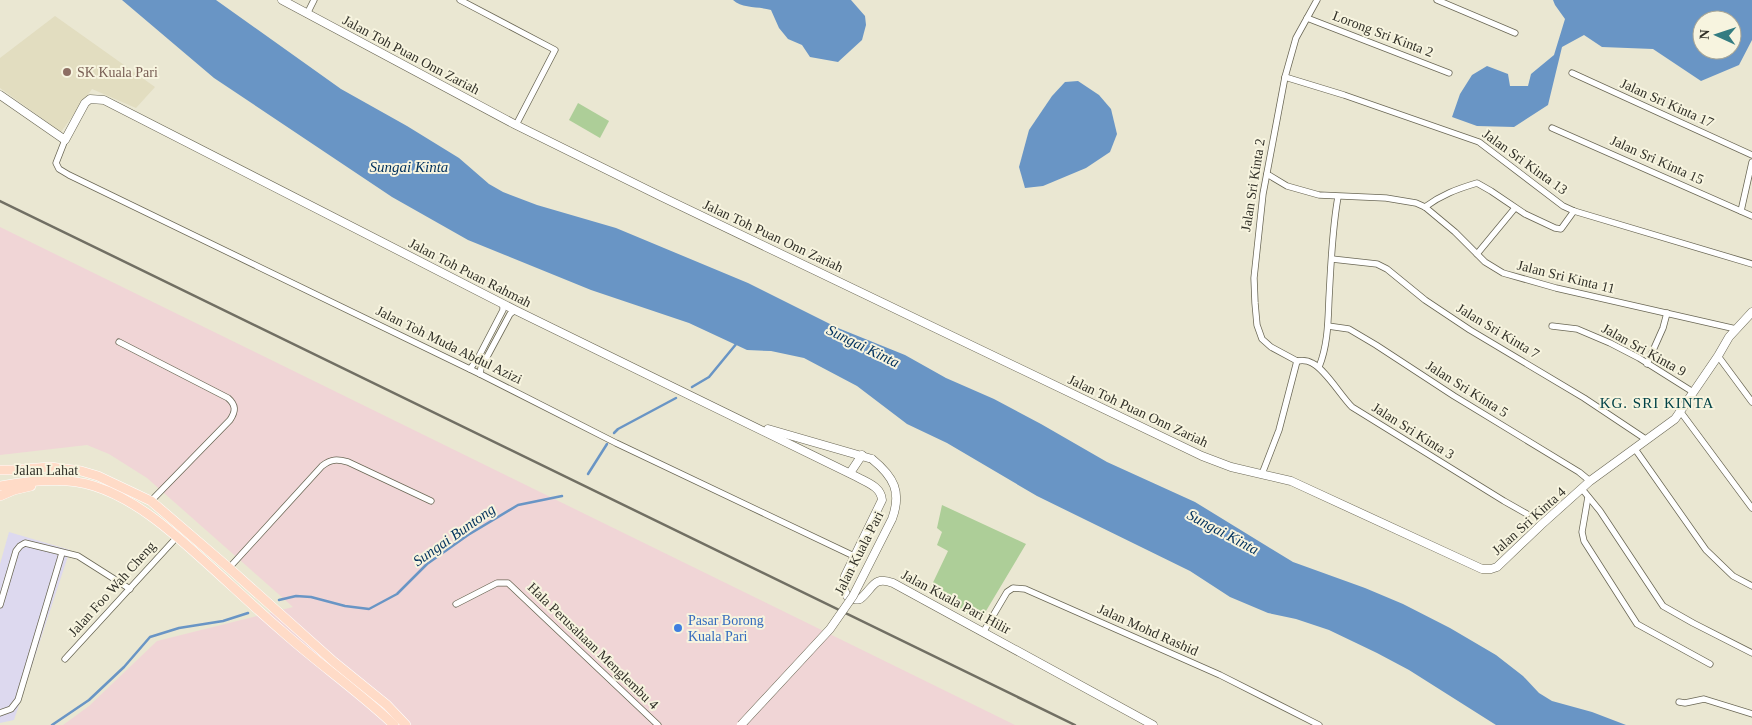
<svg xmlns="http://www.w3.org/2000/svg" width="1752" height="725" font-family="Georgia,serif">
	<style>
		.commercial { fill: #ddd9ef }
		.industrial { fill: #f0d5d6 }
		.built { fill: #e2ddc0 }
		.green { fill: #adce98 }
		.water { fill: #6995c5; fill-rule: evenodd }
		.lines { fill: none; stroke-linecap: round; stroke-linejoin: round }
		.stream { stroke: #6995c5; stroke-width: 2.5 }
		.street-casing { stroke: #6a6755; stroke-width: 7 }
		.secondary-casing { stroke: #6a6755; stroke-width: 9 }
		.primary-casing { stroke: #fff; stroke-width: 10 }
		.street { stroke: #fff; stroke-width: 5.5 }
		.secondary { stroke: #fff; stroke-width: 8 }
		.primary { stroke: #ffdbc7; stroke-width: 9 }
		.rail { stroke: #716f63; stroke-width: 2.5 }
		.secondary-bridge-casing { stroke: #6a6755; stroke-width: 9; stroke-linecap: butt }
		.secondary-bridge { stroke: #fff; stroke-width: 8 }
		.education-dot { fill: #8d6e63; stroke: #f7f4df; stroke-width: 2 }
		.shop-dot { fill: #3f7fe0; stroke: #f7f4df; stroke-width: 2 }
		.labels { text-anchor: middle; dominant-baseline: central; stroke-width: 4; stroke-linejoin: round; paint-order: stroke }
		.street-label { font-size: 14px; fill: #313028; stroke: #f7f4df }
		.education-label { font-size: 14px; fill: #785e54; stroke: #f7f4df; text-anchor: start }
		.shop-label { font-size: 14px; fill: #366cbe; stroke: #f7f4df; text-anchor: start }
		.water-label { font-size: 15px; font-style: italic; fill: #00315d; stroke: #f7f4df }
		.neighbourhood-label { font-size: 15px; letter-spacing: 1px; fill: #004247; stroke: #f7f4df }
	</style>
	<rect width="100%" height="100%" fill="#eae7d2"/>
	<polygon class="commercial" points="9,532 70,550 14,720 0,723 0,564"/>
	<polygon class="industrial" points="0,227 1015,725 63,725 89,706 157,641 293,607 147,478 109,454 87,445 0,455"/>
	<polygon class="built" points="55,16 155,87 136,108 92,89 61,132 0,88 0,58"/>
	<g class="green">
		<polygon points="578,103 609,121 600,138 569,120"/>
		<polygon points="942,505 1026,544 980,621 928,593 948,551 937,545 942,532 937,528"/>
	</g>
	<g class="water">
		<polygon points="122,0 216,0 341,89 407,126 459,158 489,184 503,192 537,205 616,228 748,283 838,328 905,355 946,378 994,399 1041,424 1107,462 1195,502 1293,562 1365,588 1403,604 1450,628 1496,655 1523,676 1539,693 1552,701 1592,712 1626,725 1496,725 1409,670 1377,653 1329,630 1296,619 1268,613 1230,597 1190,571 1037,496 947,443 907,424 857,386 804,358 771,351 747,350 689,323 591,290 468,240 392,197 214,78"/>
		<path d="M733,0H851L865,16L866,25L862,40L838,62L810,57L802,45L788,39L779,28L771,10C758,6 743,9 733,0Z"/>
		<path d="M1553,0H1752V40L1739,65L1701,81L1653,49L1602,47L1584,35L1562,47L1548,105L1514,127L1477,126L1452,117L1460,94L1472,75L1487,66L1508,74L1510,86H1528L1531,74L1554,55L1565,19L1555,5ZM1702,20H1732V50H1702Z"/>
		<polygon points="1078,81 1099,95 1111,109 1117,134 1110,152 1086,168 1043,186 1025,188 1019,167 1029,130 1052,96 1065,82"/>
	</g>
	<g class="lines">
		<g class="stream">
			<polyline points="692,387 709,377 737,343"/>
			<polyline points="614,433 618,429 676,398"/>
			<polyline points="588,474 607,444"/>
			<polyline points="279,600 296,596 311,597 345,606 369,609 397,594 427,564 468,535 518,505 562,496"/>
			<polyline points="52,725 89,700 124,667 150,637 179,628 223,621 248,613"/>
		</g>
		<defs>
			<g id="street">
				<polyline points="460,0 555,50 516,125"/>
				<polyline points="1437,0 1515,33"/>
				<polyline points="307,14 314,0"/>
				<polyline points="1307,18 1449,73"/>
				<polyline points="1572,73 1752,155"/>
				<polyline points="1285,77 1344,95 1479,142 1563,206 1574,211 1752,264"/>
				<polyline points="1552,128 1752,216"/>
				<polyline points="65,140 56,163 59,169 69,175 480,374 616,443 856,557"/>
				<polyline points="1267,174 1287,186 1319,195 1386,198 1416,203 1425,207 1455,232 1485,262 1503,273 1556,288 1736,329"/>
				<path d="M1425,207C1441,195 1457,189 1477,183L1491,191L1525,214L1555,228L1561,229L1574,211"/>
				<polyline points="1741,211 1752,162"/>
				<polyline points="1477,254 1515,208"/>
				<polyline points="1332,259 1377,264 1387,269 1425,300 1470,330 1584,398 1647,440"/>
				<polyline points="1328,326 1349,329 1376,345 1454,396 1579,472 1590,481"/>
				<polyline points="1552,326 1577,329 1610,343 1639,358 1693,392"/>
				<path d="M119,342L228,398C236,405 236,411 230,420L151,501"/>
				<polyline points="1718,356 1752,402"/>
				<polyline points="1297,361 1271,347 1262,339 1257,325 1255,303 1254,278 1263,194 1285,77 1296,38 1317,0"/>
				<path d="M1297,361C1303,360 1307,360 1312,363C1325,369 1341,396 1352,407L1504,501L1527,514"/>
				<polyline points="1647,364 1663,328 1667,313"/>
				<path d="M1319,367C1328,345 1328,321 1329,298C1331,264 1332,230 1338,197"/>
				<polyline points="470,369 478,358 503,310 503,304"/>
				<polyline points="480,374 481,368 510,314 515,310"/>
				<polyline points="1680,411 1752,508"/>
				<polyline points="1635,449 1706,550 1733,576 1752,586"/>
				<polyline points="1262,474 1279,430 1297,361"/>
				<polyline points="1582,489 1600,511 1663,606 1693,623 1752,653"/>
				<polyline points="1588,497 1582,532 1584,541 1637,624 1710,664"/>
				<path d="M229,568L322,466C331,459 337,459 348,462L431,501"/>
				<polyline points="456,604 497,583 508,583 658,725"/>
				<polyline points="0,605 16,551 20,546 25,543 78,556 130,589"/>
				<polyline points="984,631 1007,592 1013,588 1025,589 1220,675 1319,725"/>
				<polyline points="65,659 177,537"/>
				<polyline points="1679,702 1685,703 1704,699 1752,714"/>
				<polyline points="0,713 11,709 18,700 62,553"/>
			</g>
			<g id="secondary">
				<polyline points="282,0 516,125 662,197 1202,456 1231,467 1291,481 1482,569 1491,569 1497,567 1541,525 1590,481 1675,419 1718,356 1729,337 1752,312"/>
				<path d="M0,95L65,140L85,103L90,99L104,100L515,310L857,477C868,483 881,487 882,500L845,576C842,588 844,602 860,599C873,589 873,575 893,583L1153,725"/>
				<polyline points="768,429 872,459"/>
				<polyline points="850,473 862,455"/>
			</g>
			<g id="primary">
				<polyline points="0,470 12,470 50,467 81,471 98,476 151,501 229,568 334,662 387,705 406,725"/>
				<path d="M0,486C28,481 67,477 94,486C135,499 170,530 201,558C229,583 255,608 283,632C319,664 359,692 394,725"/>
				<polyline points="0,496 14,490 31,486"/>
			</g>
		</defs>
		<use href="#street" class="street-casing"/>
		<use href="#secondary" class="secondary-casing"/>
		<use href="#primary" class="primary-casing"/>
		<use href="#street" class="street"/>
		<use href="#secondary" class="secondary"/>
		<use href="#primary" class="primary"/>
		<polyline class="rail" points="0,201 1075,725"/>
		<defs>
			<path id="secondary-bridge" d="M741,725L830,629L853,596L892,519C902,492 894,477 872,459"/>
		</defs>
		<use href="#secondary-bridge" class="secondary-bridge-casing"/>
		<use href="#secondary-bridge" class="secondary-bridge"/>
	</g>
	<circle class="education-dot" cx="67" cy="72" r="5"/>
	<circle class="shop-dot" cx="678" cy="628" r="5"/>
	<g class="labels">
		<g class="street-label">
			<text transform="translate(1383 34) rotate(21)">Lorong Sri Kinta 2</text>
			<text transform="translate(411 55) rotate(28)">Jalan Toh Puan Onn Zariah</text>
			<text transform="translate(1667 103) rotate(24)">Jalan Sri Kinta 17</text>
			<text transform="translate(1657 160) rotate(24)">Jalan Sri Kinta 15</text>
			<text transform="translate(1525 162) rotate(36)">Jalan Sri Kinta 13</text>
			<text transform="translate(1253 185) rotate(-81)">Jalan Sri Kinta 2</text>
			<text transform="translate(773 236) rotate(25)">Jalan Toh Puan Onn Zariah</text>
			<text transform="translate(470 273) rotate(27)">Jalan Toh Puan Rahmah</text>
			<text transform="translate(1566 277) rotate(14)">Jalan Sri Kinta 11</text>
			<text transform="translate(1498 331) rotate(31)">Jalan Sri Kinta 7</text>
			<text transform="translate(449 345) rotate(26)">Jalan Toh Muda Abdul Azizi</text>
			<text transform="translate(1644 350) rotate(29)">Jalan Sri Kinta 9</text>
			<text transform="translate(1467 389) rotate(32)">Jalan Sri Kinta 5</text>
			<text transform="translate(1138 411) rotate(25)">Jalan Toh Puan Onn Zariah</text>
			<text transform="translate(1413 431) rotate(32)">Jalan Sri Kinta 3</text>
			<text x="46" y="470">Jalan Lahat</text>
			<text transform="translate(1529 521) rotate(-42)">Jalan Sri Kinta 4</text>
			<text transform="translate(859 553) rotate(-63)">Jalan Kuala Pari</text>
			<text transform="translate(112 589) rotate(-48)">Jalan Foo Wah Cheng</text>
			<text transform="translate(956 602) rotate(28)">Jalan Kuala Pari Hilir</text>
			<text transform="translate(1148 630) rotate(24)">Jalan Mohd Rashid</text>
			<text transform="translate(593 646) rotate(44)">Hala Perusahaan Menglembu 4</text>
		</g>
		<g class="education-label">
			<text x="77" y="72">SK Kuala Pari</text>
		</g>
		<g class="shop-label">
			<text x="688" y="620">Pasar Borong<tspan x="688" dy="16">Kuala Pari</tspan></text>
		</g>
		<g class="water-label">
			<text x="409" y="167">Sungai Kinta</text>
			<text transform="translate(863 346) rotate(26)">Sungai Kinta</text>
			<text transform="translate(1223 532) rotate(28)">Sungai Kinta</text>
			<text transform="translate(454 535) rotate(-35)">Sungai Buntong</text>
		</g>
		<g class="neighbourhood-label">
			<text x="1657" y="403">KG. SRI KINTA</text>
		</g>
	</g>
	<g transform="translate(1717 35) rotate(273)"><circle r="24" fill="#f7f4df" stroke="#a8a696"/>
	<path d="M0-4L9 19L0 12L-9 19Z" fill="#337c81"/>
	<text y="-8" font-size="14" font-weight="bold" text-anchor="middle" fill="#313028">N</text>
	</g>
</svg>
